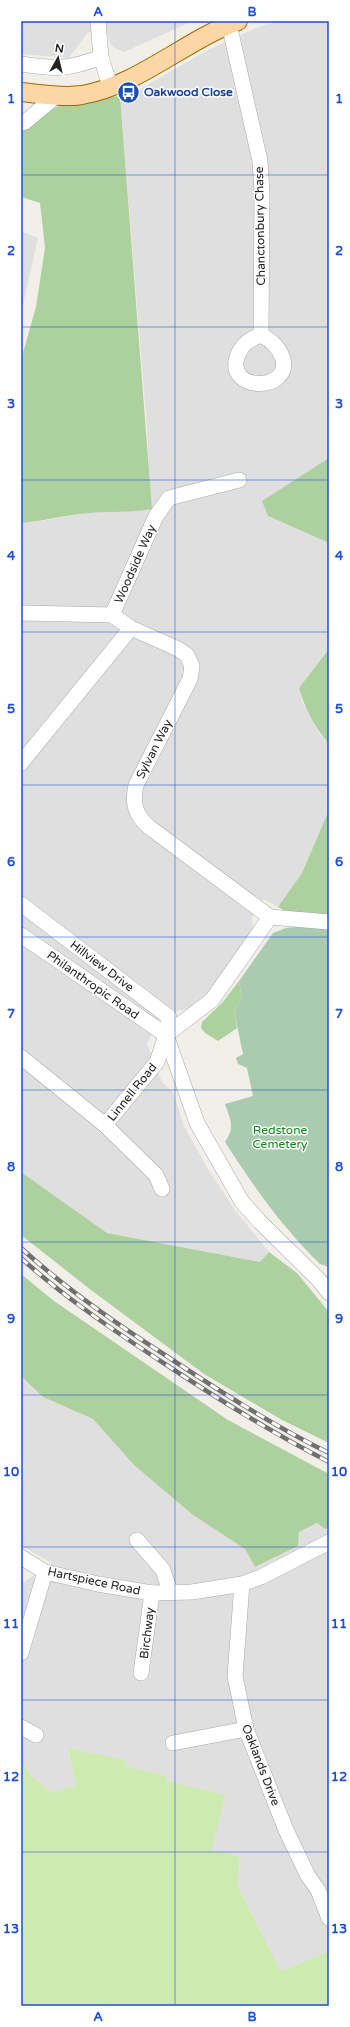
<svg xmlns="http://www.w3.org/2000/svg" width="350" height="2027" font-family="'Varela Round',sans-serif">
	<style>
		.residential { fill: #e0dfdf }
		.grass { fill: #cdebb0 }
		.forest { fill: #add19e }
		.cemetery { fill: #aacbaf }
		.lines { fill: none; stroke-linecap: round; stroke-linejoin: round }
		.minor-casing { stroke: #a9a9a9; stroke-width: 16 }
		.major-casing { stroke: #a06b00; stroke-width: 20 }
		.minor { stroke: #fff; stroke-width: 15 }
		.major { stroke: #fcd6a4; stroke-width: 18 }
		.rail-casing { stroke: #707070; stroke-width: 4.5 }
		.rail { stroke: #fff; stroke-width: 3; stroke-dasharray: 9; stroke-linecap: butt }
		.grid { fill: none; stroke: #1d4ed8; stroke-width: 1; stroke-opacity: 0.55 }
		.labels { text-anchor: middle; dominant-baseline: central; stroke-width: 3; stroke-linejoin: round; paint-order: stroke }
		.transit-label { font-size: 12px; font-weight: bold; fill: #164399; stroke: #fff; text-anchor: start }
		.street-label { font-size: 12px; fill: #222; stroke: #fff }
		.park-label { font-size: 12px; fill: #0c8416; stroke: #fff }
		.neatline { fill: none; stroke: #1d4ed8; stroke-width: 1.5 }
		.grid-label { font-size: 13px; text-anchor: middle; font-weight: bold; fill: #1d4ed8 }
	</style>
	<rect width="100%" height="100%" fill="#f2efe9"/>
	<g class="residential">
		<polygon points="21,21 193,21 124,52 113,47 110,43 108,34 88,32 69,58 21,54"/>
		<polygon points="281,21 329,21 329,458 300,478 280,489 268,516 329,543 329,649 299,688 303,703 319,733 329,744 329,810 302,873 278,907 263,899 252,918 253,928 249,939 218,989 192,1008 161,1014 147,1044 162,1082 173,1092 184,1126 205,1164 232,1206 269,1252 260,1262 107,1233 21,1172 21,523 42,521 88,513 151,509 147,428 120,96 137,91 206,51 258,27"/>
		<polygon points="21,231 38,238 21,314"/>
		<polygon points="21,1376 43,1397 93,1419 134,1465 193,1515 245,1549 255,1567 298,1546 299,1532 317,1523 325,1529 329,1528 329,1951 281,1971 238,1886 240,1857 211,1850 225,1795 165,1781 166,1775 124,1766 68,1749 76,1785 52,1793 34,1778 21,1761 21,1584 52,1563 21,1546"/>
	</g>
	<polygon class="grass" points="68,1748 124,1760 125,1766 166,1775 166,1781 225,1795 212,1850 240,1857 238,1886 281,1971 329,1951 329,2006 21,2006 21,1761 34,1778 52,1793 76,1785"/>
	<g class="forest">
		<path d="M120,96L152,509C131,513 110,511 89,513C66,515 44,521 21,523V360L36,307L45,248L40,203L21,197V127C37,123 45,112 59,106C78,99 100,98 120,96Z"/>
		<polygon points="329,458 329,543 268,516 262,501"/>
		<path d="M329,649V744C315,728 305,709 299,688Z"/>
		<polygon points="329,810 329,915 293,916 278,907 302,873"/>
		<polygon points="239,981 242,998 234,1011 237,1028 218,1041 205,1033 201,1028 202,1022 222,1003"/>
		<polygon points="21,1172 107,1233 260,1262 269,1252 297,1273 329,1312 329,1443 282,1420 204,1374 91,1290 21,1235"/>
		<polygon points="21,1274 54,1301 228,1420 329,1474 329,1528 325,1529 317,1523 299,1532 298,1546 255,1567 245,1549 193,1515 134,1465 93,1419 43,1397 21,1376"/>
	</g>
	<path class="cemetery" d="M304,926L329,928V1267L320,1264C283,1228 253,1186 225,1142C235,1127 231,1121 225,1104L253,1096L247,1068L238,1064L236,1058L243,1054L234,1011L242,998L239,981L273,933L286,928Z"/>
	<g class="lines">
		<defs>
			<g id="minor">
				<polyline points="98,21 101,57 110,86"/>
				<polyline points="229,24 260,161 262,192 261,335"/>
				<path d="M21,64C55,69 68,70 101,57"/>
				<polyline points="21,123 25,122 56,96"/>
				<path d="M261,335C271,340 279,347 283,359C291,392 226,392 237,357C241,345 249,339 261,335Z"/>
				<polyline points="21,613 112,615 156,516 169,498 239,480"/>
				<path d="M112,615L131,628L178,649L187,655L192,666L190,679L136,785C132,803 135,815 149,827L270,917"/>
				<polyline points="21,763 131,628"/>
				<polyline points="21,904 169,1017 166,1035 157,1062 105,1125 156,1175 162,1189"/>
				<polyline points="21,935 166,1035 197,1123 242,1202 260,1222 319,1280 329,1293"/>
				<polyline points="166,1035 212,1000 270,917 329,922"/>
				<polyline points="21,1057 105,1125"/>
				<polyline points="137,1540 163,1570 170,1592"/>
				<polyline points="21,1557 45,1572 98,1584 152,1593 192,1592 242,1584 261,1577 329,1542"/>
				<polyline points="242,1584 235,1676 246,1729 286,1830 308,1876 318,1890 329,1918"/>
				<polyline points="21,1653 45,1572"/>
				<polyline points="141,1673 152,1593"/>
				<polyline points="21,1727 36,1735"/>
				<polyline points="173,1743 246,1729"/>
			</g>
			<path id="major" d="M21,92C41,94 62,98 82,95C139,85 184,41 238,21"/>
		</defs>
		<use href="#minor" class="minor-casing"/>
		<use href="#major" class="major-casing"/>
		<use href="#minor" class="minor"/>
		<use href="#major" class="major"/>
		<defs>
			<g id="rail">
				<path d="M21,1248C65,1288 115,1323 165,1355C218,1390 272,1425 329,1453"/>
				<path d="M21,1258C65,1298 116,1332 165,1364C218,1399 272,1433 329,1462"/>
			</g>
		</defs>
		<use href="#rail" class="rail-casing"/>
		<use href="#rail" class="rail"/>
	</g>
	<path class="grid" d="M175,21V2006M21,175H329M21,327H329M21,480H329M21,632H329M21,785H329M21,937H329M21,1090H329M21,1242H329M21,1395H329M21,1547H329M21,1700H329M21,1852H329"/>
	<defs>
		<symbol id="bus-disc" viewBox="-11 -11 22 22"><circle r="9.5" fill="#1a4fb4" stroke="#fff"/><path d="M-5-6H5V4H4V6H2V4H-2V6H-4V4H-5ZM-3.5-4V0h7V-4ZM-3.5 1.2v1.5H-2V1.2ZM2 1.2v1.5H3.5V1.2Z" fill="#fff"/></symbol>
	</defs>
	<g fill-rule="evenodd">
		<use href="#bus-disc" x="116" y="80" width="25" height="25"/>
	</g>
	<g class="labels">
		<g class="transit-label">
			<text x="144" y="92">Oakwood Close</text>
		</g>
		<g class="street-label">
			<text transform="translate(260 226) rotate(-91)">Chanctonbury Chase</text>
			<text transform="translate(135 564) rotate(-66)">Woodside Way</text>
			<text transform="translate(154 749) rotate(-63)">Sylvan Way</text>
			<text transform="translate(102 966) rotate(37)">Hillview Drive</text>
			<text transform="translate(93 985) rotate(35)">Philanthropic Road</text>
			<text transform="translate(132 1092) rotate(-51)">Linnell Road</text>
			<text transform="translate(94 1581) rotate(12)">Hartspiece Road</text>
			<text transform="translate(147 1633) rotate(-83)">Birchway</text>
			<text transform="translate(261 1765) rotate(69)">Oaklands Drive</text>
		</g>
		<g class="park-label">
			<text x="280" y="1130">Redstone<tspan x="280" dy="14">Cemetery</tspan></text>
		</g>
	</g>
	<rect width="350" height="2027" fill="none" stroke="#ffffff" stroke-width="44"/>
	<g transform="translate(58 58) rotate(8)" stroke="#ffffff" stroke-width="3" paint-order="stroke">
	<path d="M0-3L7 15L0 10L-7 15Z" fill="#222222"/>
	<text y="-6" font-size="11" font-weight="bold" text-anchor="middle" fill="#222222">N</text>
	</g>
	<rect x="22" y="22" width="306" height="1983" class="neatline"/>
	<g class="grid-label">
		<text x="98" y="16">A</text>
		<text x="252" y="16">B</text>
		<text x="11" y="103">1</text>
		<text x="339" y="103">1</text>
		<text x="11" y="255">2</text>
		<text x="339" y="255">2</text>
		<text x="11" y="408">3</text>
		<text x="339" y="408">3</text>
		<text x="11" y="560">4</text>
		<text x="339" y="560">4</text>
		<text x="11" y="713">5</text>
		<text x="339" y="713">5</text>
		<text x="11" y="866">6</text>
		<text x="339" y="866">6</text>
		<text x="11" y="1018">7</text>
		<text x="339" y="1018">7</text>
		<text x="11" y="1171">8</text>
		<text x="339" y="1171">8</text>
		<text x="11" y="1323">9</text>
		<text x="339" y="1323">9</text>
		<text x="11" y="1476">10</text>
		<text x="339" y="1476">10</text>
		<text x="11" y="1628">11</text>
		<text x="339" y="1628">11</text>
		<text x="11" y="1781">12</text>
		<text x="339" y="1781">12</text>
		<text x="11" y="1933">13</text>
		<text x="339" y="1933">13</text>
		<text x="98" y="2021">A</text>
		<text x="252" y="2021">B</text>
	</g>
</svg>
